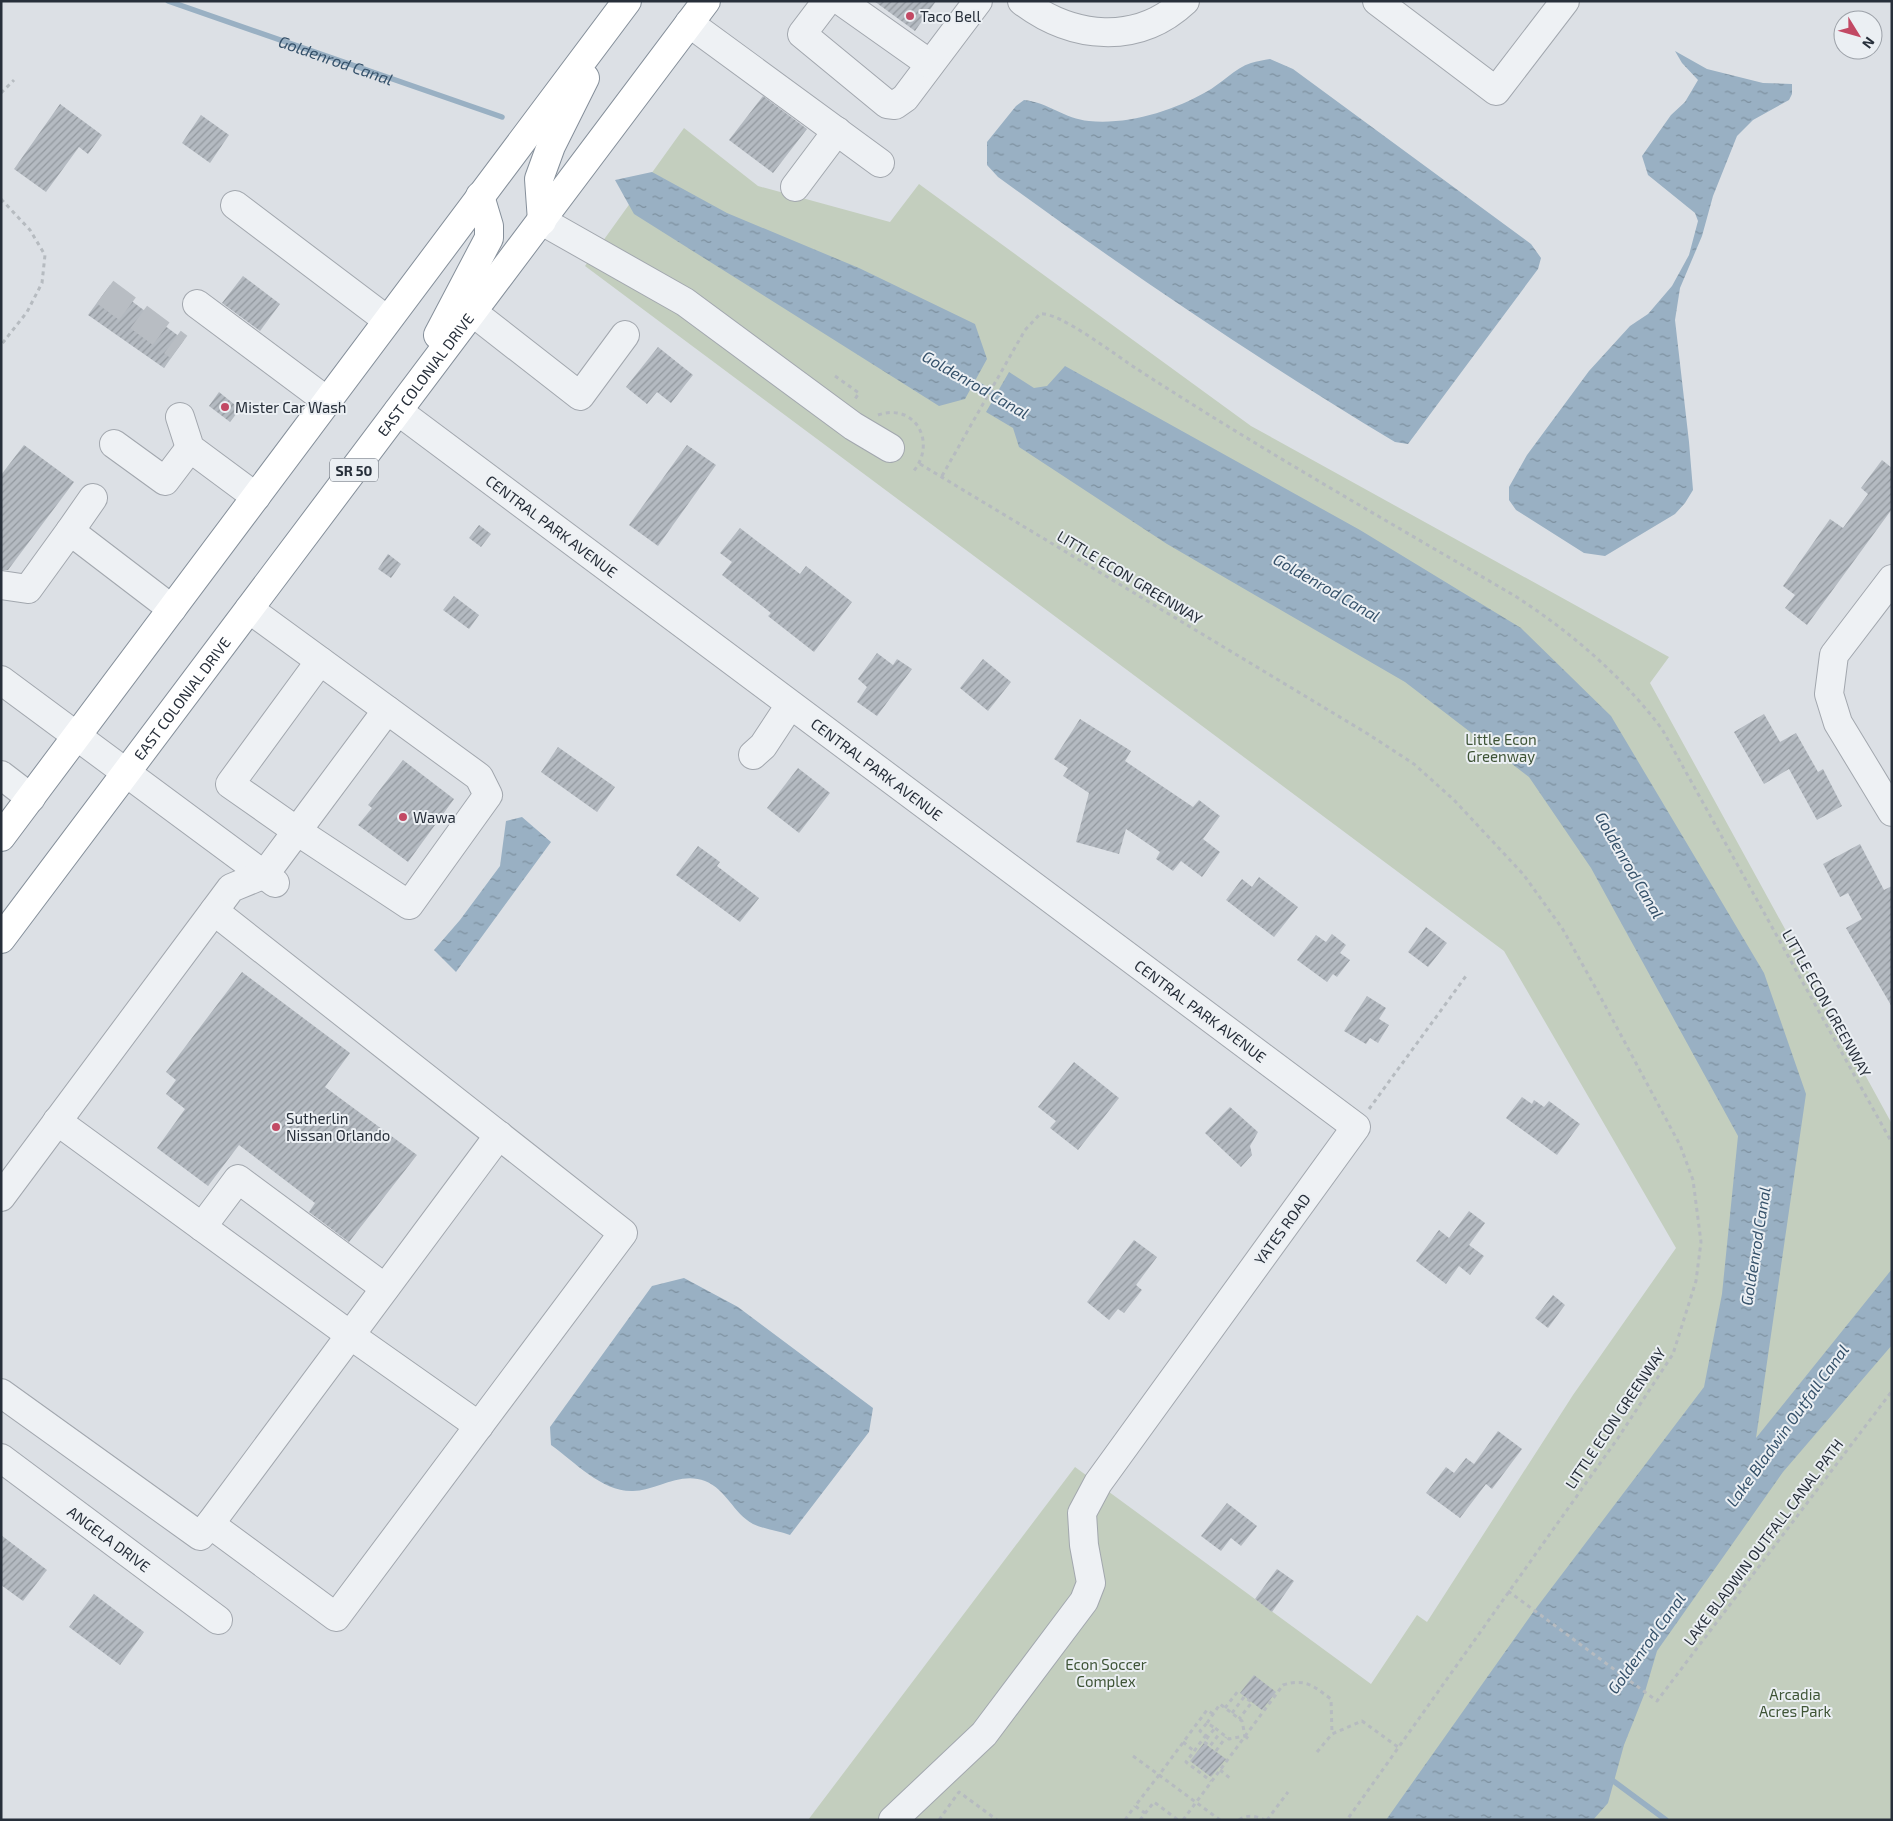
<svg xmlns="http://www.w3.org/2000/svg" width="1893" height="1821" font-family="'Exo 2',sans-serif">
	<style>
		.park { fill: #c3cebe }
		.water { fill: url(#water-ripples) }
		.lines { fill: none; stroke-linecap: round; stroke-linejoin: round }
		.stream { stroke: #99b0c3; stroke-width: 5.5 }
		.building { fill: url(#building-hatch) }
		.minor-tunnel { stroke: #b8bdc3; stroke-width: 28; stroke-dasharray: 28 14; stroke-linecap: butt }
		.minor-casing { stroke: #a2a7ae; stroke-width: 30 }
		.highway-casing { stroke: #858f9a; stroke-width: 30 }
		.path { stroke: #b6bbc0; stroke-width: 3; stroke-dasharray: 4 4; stroke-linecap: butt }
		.minor { stroke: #eef1f4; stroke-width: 28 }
		.highway { stroke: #fff; stroke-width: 28 }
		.poi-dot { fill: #c24964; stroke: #ebeff3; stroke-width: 2 }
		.labels { text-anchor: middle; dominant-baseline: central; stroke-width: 4; stroke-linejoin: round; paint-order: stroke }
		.shield { fill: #ebeff3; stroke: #626972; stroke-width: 1 }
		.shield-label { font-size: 14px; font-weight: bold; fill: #272f3a }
		.poi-label { font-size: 15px; fill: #272f3a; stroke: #ebeff3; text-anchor: start }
		.street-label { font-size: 15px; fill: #272f3a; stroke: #ebeff3 }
		.park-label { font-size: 15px; fill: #3e5436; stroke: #ebeff3 }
		.water-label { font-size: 16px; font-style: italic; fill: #35516a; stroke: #ebeff3 }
	</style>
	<defs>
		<pattern id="water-ripples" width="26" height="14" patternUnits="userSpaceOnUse" patternTransform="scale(1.25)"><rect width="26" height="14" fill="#99b0c3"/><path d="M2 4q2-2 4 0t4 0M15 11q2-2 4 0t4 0" fill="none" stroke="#7d909f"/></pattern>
		<pattern id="building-hatch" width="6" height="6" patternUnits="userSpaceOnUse" patternTransform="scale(1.25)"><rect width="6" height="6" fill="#b4bac1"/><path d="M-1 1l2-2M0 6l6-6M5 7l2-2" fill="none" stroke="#92989e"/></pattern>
	</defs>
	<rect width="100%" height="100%" fill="#dce0e5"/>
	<polygon class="park" points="684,128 758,186 890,222 919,184 1251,426 1669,657 1650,683 1892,1124 1892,1820 808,1820 1075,1467 1371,1684 1417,1615 1427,1622 1573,1395 1676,1248 1504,951 585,266"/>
	<g class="water">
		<polygon points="1675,51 1707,69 1763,83 1792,84 1792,94 1789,100 1753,120 1737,136 1713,196 1702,236 1680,288 1675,320 1689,442 1693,490 1685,503 1675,514 1605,556 1584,553 1516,510 1509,500 1509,487 1527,455 1589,371 1630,326 1648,314 1672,286 1689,255 1698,221 1695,213 1648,175 1642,156 1671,115 1685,102 1698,80 1682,63"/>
		<path d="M1270,59L1293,69L1531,244L1541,258L1538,269L1408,444L1395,442C1258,360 1127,271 998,177L987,165V142L1016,106L1024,100C1047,102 1065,119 1089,121C1127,125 1173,111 1206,92C1221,84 1235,68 1251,63C1257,61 1264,60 1270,59Z"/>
		<polygon points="652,172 727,213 859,268 975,324 987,359 965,399 939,406 634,214 615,180"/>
		<polygon points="1065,366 1360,530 1521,628 1611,716 1764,973 1806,1094 1756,1438 1892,1269 1892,1345 1783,1472 1657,1651 1644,1695 1624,1745 1608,1803 1593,1820 1386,1820 1534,1611 1704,1387 1722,1294 1738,1136 1591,868 1529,777 1405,682 1167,544 1019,447 1013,428 986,412 1009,372 1034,388 1047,386"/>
		<polygon points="522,817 551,842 456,972 434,950 460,920 500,866 506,821"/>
		<path d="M684,1278L738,1307L873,1408L869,1432L790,1535C778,1531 764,1529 753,1524C733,1513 727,1490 705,1481C680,1471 655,1491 633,1491C602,1492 575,1462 551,1445L550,1427L652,1286Z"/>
	</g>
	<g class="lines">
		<g class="stream">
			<path id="s1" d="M168,1L502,117"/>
			<polyline points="968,379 1001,398"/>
			<polyline points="1608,1777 1666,1820"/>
		</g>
	</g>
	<g class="building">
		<polygon points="874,1 936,1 915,31"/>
		<polygon points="763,96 807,129 773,173 729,140"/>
		<polygon points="60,104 102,135 88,154 79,147 46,192 14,169"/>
		<polygon points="201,115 229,135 210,163 182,143"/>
		<polygon points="243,276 280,304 260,331 222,303"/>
		<polygon points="110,285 184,340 164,368 88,315"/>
		<polygon points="658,347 693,375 671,403 657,392 647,404 626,387"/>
		<polygon points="219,392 240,409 230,422 209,406"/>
		<polygon points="24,445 74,482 8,570 1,570 1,475"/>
		<polygon points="687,445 716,465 658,546 629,525"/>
		<polygon points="1882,460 1892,468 1892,509 1807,625 1785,608 1795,595 1783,586 1830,519 1843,528 1868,494 1861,488"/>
		<polygon points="479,525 491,534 481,547 469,538"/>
		<polygon points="740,528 800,574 806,566 852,602 814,652 768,616 771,613 722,575 732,562 720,553"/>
		<polygon points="388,554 401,564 391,578 378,569"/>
		<polygon points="454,596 479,615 469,629 443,610"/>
		<polygon points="877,653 893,665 897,659 912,669 877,716 857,702 867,687 858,679"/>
		<polygon points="983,659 1011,682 988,711 960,688"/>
		<polygon points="1764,714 1780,742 1796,733 1818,772 1823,769 1842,806 1817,820 1789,769 1764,784 1734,732"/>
		<polygon points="1080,719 1131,751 1125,761 1193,807 1199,800 1220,816 1203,839 1220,852 1202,877 1181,861 1173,871 1156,859 1160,852 1126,829 1119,854 1076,842 1089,793 1063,776 1068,768 1054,759"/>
		<polygon points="558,747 615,787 597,812 541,772"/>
		<polygon points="403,760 454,799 408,862 358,825 372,808 368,805"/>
		<polygon points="798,768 830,793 799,833 767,808"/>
		<polygon points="1860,844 1884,890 1892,886 1892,1007 1846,928 1862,919 1848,893 1840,897 1823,864"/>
		<polygon points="698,846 720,862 717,866 759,898 740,922 676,875"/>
		<polygon points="1259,877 1298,907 1274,937 1226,900 1242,879 1252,887"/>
		<polygon points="1426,927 1447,943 1428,967 1408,952"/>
		<polygon points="1332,934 1346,945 1340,953 1350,960 1337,977 1333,974 1327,982 1297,960 1316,935 1326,942"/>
		<polygon points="242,972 350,1053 325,1087 417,1155 349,1242 309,1212 315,1203 239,1145 208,1186 157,1148 185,1109 166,1094 176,1080 166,1072"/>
		<polygon points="1367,996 1386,1008 1379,1019 1389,1025 1378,1043 1370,1038 1366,1044 1344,1031"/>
		<polygon points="1074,1062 1119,1098 1078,1150 1050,1128 1056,1121 1038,1107"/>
		<polygon points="1522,1097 1532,1104 1534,1100 1544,1107 1549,1101 1580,1124 1557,1155 1506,1118"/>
		<polygon points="1230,1107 1258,1132 1250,1146 1252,1155 1241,1167 1205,1133"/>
		<polygon points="1469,1211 1485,1223 1469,1245 1484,1256 1470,1275 1459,1266 1446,1284 1416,1261 1439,1230 1449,1238"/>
		<polygon points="1134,1240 1157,1257 1136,1285 1142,1290 1124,1313 1118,1309 1109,1320 1087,1302"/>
		<polygon points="1553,1295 1565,1305 1548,1328 1535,1318"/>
		<polygon points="1498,1431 1522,1449 1492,1489 1486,1484 1460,1518 1426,1493 1446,1467 1454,1473 1466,1458 1474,1464"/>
		<polygon points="1227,1503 1257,1526 1241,1546 1231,1538 1221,1551 1201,1536"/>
		<polygon points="1,1535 47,1570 23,1601 1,1585"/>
		<polygon points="1277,1569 1294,1581 1272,1612 1255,1599"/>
		<polygon points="94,1594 144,1632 120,1665 69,1627"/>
		<polygon points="1254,1675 1276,1692 1262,1710 1240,1693"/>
		<polygon points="1204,1743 1226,1759 1211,1777 1190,1761"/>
	</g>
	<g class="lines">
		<polyline class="minor-tunnel" points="105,292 179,347"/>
		<defs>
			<g id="minor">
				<polyline points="827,1 802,34 887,104 895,105 905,98 978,1"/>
				<polyline points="841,1 930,64"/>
				<path d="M1022,1C1072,39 1137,46 1185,1"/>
				<polyline points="1377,1 1496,91 1565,1"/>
				<polyline points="689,23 880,163"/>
				<polyline points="795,187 837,131"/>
				<polyline points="235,205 387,320"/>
				<polyline points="542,221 685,302 853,426 890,448"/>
				<polyline points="457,300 580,396 625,335"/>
				<polyline points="197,304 327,401"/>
				<path id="s2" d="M398,411L1356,1127L1098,1483L1082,1513L1084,1545L1091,1583L1084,1601L984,1734L893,1820"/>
				<polyline points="180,417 190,448 256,497"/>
				<polyline points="114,444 165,481 190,448"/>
				<polyline points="70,531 93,498"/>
				<polyline points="1892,579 1834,655 1829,694 1838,723 1892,812"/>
				<polyline points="1,585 28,589 70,531 172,609"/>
				<polyline points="320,661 230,784 297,831 387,710"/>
				<polyline points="1,680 275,883"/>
				<polyline points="753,755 763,746 790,705"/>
				<polyline points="1,775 31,798"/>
				<polyline points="57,1121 350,1335 479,1426"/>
				<polyline points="1,1197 231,888 265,874 297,831 409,905 488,795 479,777 249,609"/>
				<polyline points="202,1227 238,1179 385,1288"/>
				<polyline points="1,1393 200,1536 210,1524 336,1617 623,1233 214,911"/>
				<path id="s3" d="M1,1458L218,1620"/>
				<polyline points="210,1524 499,1135"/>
			</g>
			<g id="highway">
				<polyline points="542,221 539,179 551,146 585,78"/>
				<polyline points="438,335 489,238 489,226 480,196"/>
				<polyline points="1,837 627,1"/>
				<path id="s4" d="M1,939L706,1"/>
			</g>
		</defs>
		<use href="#minor" class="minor-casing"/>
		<use href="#highway" class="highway-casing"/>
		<g class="path">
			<polyline points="1,93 14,80"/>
			<polyline points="1,199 30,230 45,255 42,283 27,312 1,345"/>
			<polyline points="835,376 859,393 855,399"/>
			<path d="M878,415C916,402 938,444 912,473"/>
			<polyline points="920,464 1368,734 1414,764 1454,800 1523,874 1562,928 1594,985 1680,1145 1693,1180 1701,1242 1696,1281 1673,1354 1618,1438 1347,1820"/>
			<path d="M942,476L1025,330L1040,314C1059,311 1118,357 1137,369C1260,449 1389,522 1515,596C1572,633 1621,675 1662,729L1892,1143"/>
			<polyline points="1369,1109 1466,976"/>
			<polyline points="1508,1591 1657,1701 1892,1391"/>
			<polyline points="1225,1708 1238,1691"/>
			<polyline points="1232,1713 1244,1697 1252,1702 1239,1719"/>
			<polyline points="1213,1714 1207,1710 1159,1775 1220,1820"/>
			<polyline points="1207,1723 1220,1704 1242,1721 1245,1736 1229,1739 1215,1728"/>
			<polyline points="1206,1735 1186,1762 1211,1781"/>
			<polyline points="1245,1736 1250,1740"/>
			<polyline points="1208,1737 1200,1731 1207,1723 1215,1728 1204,1742 1210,1746 1220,1733"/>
			<polyline points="1183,1742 1194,1751"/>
			<polyline points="1216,1751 1226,1737"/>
			<polyline points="1317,1752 1332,1734 1362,1721 1398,1747"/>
			<polyline points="1133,1756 1159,1775 1135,1806 1145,1813"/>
			<polyline points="1220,1770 1231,1779"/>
			<polyline points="939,1820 959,1792 997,1820"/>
			<polyline points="1125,1820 1135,1806"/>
			<polyline points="1140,1820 1154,1802 1178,1820"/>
			<path d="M1183,1820L1283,1685C1306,1678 1313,1686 1331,1699L1332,1734"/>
			<path d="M1239,1820C1247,1814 1256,1816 1265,1820"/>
			<polyline points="1267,1820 1288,1792"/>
		</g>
		<use href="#minor" class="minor"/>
		<use href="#highway" class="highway"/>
	</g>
	<g class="poi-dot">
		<circle cx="910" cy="16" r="5"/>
		<circle cx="225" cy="407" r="5"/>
		<circle cx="403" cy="817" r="5"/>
		<circle cx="276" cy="1127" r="5"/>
	</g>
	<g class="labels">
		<rect class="shield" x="330" y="458.5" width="48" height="23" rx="4"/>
		<g class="shield-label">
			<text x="354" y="470">SR 50</text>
		</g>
		<g class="poi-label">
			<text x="920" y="16">Taco Bell</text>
			<text x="235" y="407">Mister Car Wash</text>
			<text x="413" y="817">Wawa</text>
			<text x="286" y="1118">Sutherlin<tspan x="286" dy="17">Nissan Orlando</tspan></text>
		</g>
		<g class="street-label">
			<text stroke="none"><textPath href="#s4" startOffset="706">EAST COLONIAL DRIVE</textPath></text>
			<text stroke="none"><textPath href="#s2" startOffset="192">CENTRAL PARK AVENUE</textPath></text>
			<text transform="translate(1130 577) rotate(31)">LITTLE ECON GREENWAY</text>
			<text stroke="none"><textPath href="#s4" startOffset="301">EAST COLONIAL DRIVE</textPath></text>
			<text stroke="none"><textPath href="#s2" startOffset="598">CENTRAL PARK AVENUE</textPath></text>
			<text transform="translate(1827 1003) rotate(61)">LITTLE ECON GREENWAY</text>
			<text stroke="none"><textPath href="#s2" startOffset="1002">CENTRAL PARK AVENUE</textPath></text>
			<text transform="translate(1282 1229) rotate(-54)">YATES ROAD</text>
			<text transform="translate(1615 1418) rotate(-56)">LITTLE ECON GREENWAY</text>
			<text stroke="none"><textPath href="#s3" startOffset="135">ANGELA DRIVE</textPath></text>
			<text transform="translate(1763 1542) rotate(-53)">LAKE BLADWIN OUTFALL CANAL PATH</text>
		</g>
		<g class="park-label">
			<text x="1501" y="739">Little Econ<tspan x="1501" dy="17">Greenway</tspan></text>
			<text x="1106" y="1664">Econ Soccer<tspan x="1106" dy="17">Complex</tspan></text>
			<text x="1795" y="1694">Arcadia<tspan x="1795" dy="17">Acres Park</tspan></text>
		</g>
		<g class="water-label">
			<text stroke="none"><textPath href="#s1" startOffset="178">Goldenrod Canal</textPath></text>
			<text transform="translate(976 384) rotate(30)">Goldenrod Canal</text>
			<text transform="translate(1327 587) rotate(30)">Goldenrod Canal</text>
			<text transform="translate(1630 865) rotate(60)">Goldenrod Canal</text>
			<text transform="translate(1755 1246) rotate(-81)">Goldenrod Canal</text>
			<text transform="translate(1787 1425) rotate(-54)">Lake Bladwin Outfall Canal</text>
			<text transform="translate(1646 1643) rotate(-54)">Goldenrod Canal</text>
		</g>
	</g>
	<rect width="1893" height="1821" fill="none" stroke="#272f3a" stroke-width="5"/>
	<g transform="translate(1858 35) rotate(127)"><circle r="24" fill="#ebeff3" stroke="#9da2a9"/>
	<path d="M0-4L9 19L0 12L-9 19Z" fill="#c24964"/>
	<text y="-8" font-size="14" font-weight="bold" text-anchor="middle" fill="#272f3a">N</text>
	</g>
</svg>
